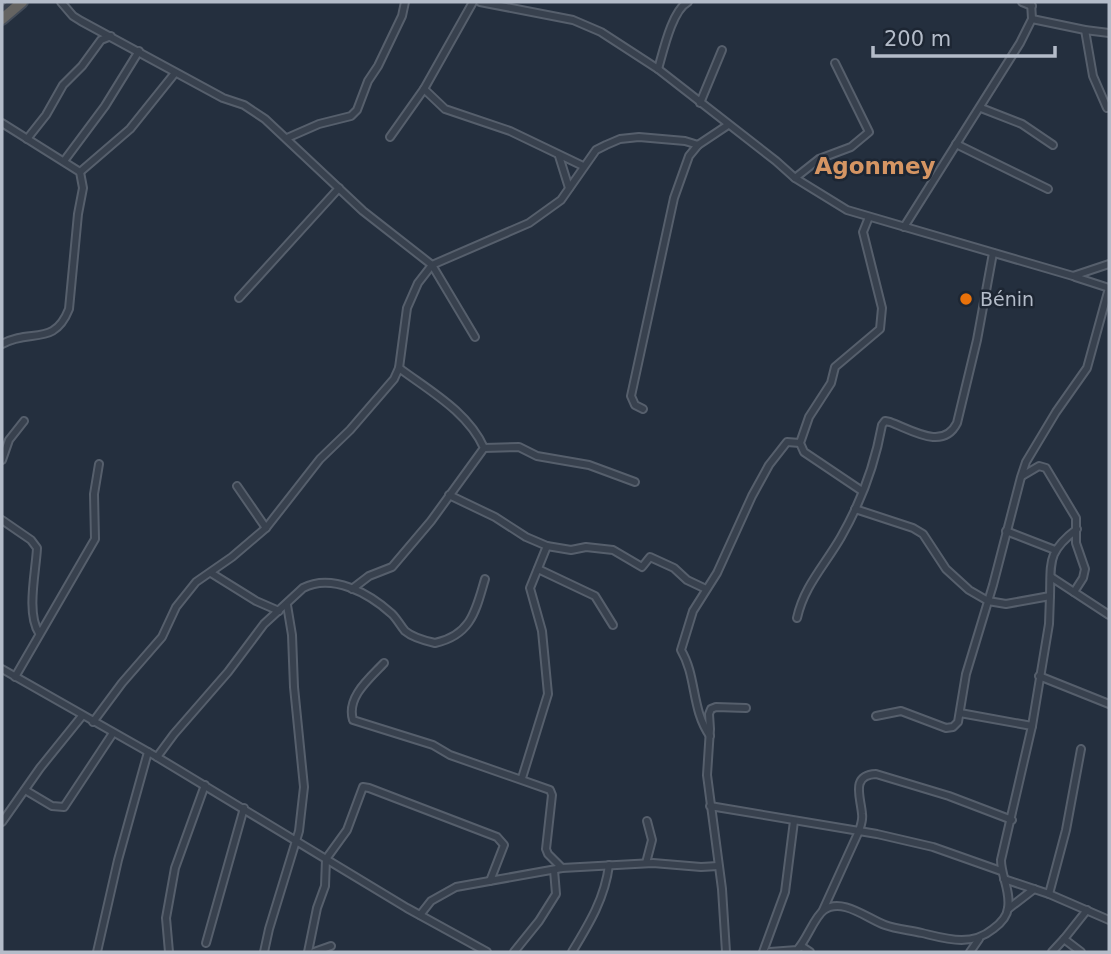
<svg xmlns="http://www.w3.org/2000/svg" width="1111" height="954" font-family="'DejaVu Sans',sans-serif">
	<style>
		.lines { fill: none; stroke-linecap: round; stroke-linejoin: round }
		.minor-casing { stroke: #565f6c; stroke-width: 10 }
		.trunk-casing { stroke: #434c59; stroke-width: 14 }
		.minor { stroke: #38414e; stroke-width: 6 }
		.trunk { stroke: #656462; stroke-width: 10 }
		.food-dot { fill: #e8710a; stroke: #1d2633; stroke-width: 2.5 }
		.labels { text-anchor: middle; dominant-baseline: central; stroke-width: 5; stroke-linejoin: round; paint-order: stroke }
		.poi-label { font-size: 19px; fill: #b4bcc9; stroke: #1d2633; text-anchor: start }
		.quarter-label { font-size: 23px; font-weight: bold; fill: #d59563; stroke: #1d2633 }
	</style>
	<rect width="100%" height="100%" fill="#242f3e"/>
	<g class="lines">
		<defs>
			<g id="minor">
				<polyline points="61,2 73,16 81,21 223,98 244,105 265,119 363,211 432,265 475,337"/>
				<polyline points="480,2 573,20 601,32 658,69 776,161 795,178 847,210 1073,276 1109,264"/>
				<polyline points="1022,2 1032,6"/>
				<polyline points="2,11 12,2"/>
				<polyline points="1032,19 1085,30 1109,33"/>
				<polyline points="1085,30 1093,76 1107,108"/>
				<path d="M658,69C663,52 672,10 688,2"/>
				<polyline points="424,89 445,109 510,131 583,166"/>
				<polyline points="700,103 722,50"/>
				<polyline points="981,108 1022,124 1053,145"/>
				<path d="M2,123L80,172L83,188L78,214L69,309C54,347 31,328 2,344"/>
				<polyline points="390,137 424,89 473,2"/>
				<polyline points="287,138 319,124 351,116 357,110 368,81 378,66 402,16 405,2"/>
				<polyline points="27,139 46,115 63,85 82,66 101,40 111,36"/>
				<polyline points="956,144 1048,189"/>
				<polyline points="559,156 569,188"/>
				<polyline points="64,161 105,106 139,51"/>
				<polyline points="80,172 130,129 175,73"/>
				<polyline points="795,178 819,159 851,147 869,132 835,63"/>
				<polyline points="904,227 1020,43 1032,19 1031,2"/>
				<polyline points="1075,277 1109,288"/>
				<polyline points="239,298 339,188"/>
				<polyline points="643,409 635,405 631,396 674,198 689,156 698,145"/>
				<polyline points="484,448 519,447 537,456 589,465 635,482"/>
				<polyline points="2,460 9,440 24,421"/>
				<polyline points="1022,476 1039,466 1046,468 1076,518 1076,543 1085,569 1083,578 1074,592"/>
				<polyline points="237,486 266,528"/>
				<polyline points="862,491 804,452 800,443 809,417 831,383 835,367 880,329 882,308 863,232 869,217"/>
				<polyline points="449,495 495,517 526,537 547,546 530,588 542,631 548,694 522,778"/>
				<path d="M2,520L31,540L37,548C36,571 26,613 39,633"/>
				<polyline points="1006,531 1055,550"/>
				<polyline points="547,546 571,550 586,547 613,550 642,567 650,557 674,568 687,580 706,589"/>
				<polyline points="538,569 595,596 613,625"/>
				<polyline points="211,573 256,601 279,611"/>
				<polyline points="1051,577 1109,615"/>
				<path d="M352,589L369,576L392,567L431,521L484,448C468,412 430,391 399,368"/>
				<path d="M1050,596C1051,561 1047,552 1077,529"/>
				<path d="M797,618C804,586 825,565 841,537C861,502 875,464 882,425L885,421L890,422C912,430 943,451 957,423L977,340L993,253"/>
				<path d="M384,663C370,678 346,697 353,720L433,745L450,755L550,790L552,795L546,849L548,854L562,868"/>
				<polyline points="2,669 157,757 407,908 487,952"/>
				<polyline points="1039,676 1109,704"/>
				<polyline points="15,677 95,539 94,494 99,464"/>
				<polyline points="960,713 1032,726"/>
				<polyline points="876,716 901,711 946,728 953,727 958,722 966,674 993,585 1021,477 1026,462 1056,412 1087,368 1109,288"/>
				<polyline points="93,722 122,683 162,637 176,607 196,582 232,557 266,528 320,459 350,430 394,379 399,368 407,308 418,283 432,265 529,223 561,200 596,150 606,145 620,139 639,137 685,141 698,145 728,125"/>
				<path d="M710,736C691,709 697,677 681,650L693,611L717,573L752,496L769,465L787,442L800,443"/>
				<path d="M157,757L174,734L228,672L264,624L303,588C332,573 369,593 392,614C397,619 400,625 405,631C412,637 426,641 435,643C472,635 476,609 485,579"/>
				<polyline points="25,790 52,806 64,807 113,733"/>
				<polyline points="710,806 877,834 933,847 1001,871"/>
				<polyline points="2,822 40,768 82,716"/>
				<polyline points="646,863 652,840 647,821"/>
				<polyline points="1004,879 1049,894 1109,920"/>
				<polyline points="1049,894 1066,830 1081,749"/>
				<polyline points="1008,909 1034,889"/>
				<path d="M823,910L859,831C861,825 863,820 862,814C861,798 850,775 876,774L949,796L1012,820"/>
				<polyline points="420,915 431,901 456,887 562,868 653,863 701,867 718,866"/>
				<polyline points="1064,939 1087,910"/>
				<polyline points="206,943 244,808"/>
				<polyline points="801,946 810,952"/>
				<polyline points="97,952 118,860 148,752"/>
				<polyline points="169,952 166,918 175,868 205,785"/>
				<polyline points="264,952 269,929 299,831 304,787 294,687 292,635 287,605"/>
				<polyline points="308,952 317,908 325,886 326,859 347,830 363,787 369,788 497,837 504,845 490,881"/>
				<polyline points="314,952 331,946"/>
				<polyline points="514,952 539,921 556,894 554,870"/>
				<path d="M572,952C589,924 605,898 609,865"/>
				<polyline points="726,952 722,889 707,775 710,729 709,714 711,709 716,707 746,708"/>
				<polyline points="763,952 785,892 794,821"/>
				<path d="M770,952L797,950C807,940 814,917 824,910C842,897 868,919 885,925C896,929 909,930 922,933C947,939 971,947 993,929C1000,924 1007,917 1008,908C1011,891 1001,876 1001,860L1032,726L1049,624L1050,596L1006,604L988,601L969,590L946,569L923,534L913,528L855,509"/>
				<polyline points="970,952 979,939"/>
				<polyline points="1052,952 1064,939 1081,952"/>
			</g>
			<polyline id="trunk" points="2,19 22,2"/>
		</defs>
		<use href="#minor" class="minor-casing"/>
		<use href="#trunk" class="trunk-casing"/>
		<use href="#minor" class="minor"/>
		<use href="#trunk" class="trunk"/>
	</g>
	<circle class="food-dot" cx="966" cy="299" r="7"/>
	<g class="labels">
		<g class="poi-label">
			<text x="980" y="299">Bénin</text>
		</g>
		<g class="quarter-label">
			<text x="875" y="166">Agonmey</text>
		</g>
	</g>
	<rect width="1111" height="954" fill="none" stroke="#b4bcc9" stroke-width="7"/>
	<path d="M873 46v10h182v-10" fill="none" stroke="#b4bcc9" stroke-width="3.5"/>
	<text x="884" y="46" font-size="21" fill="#b4bcc9" stroke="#1d2633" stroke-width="5" paint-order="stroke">200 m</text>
</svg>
